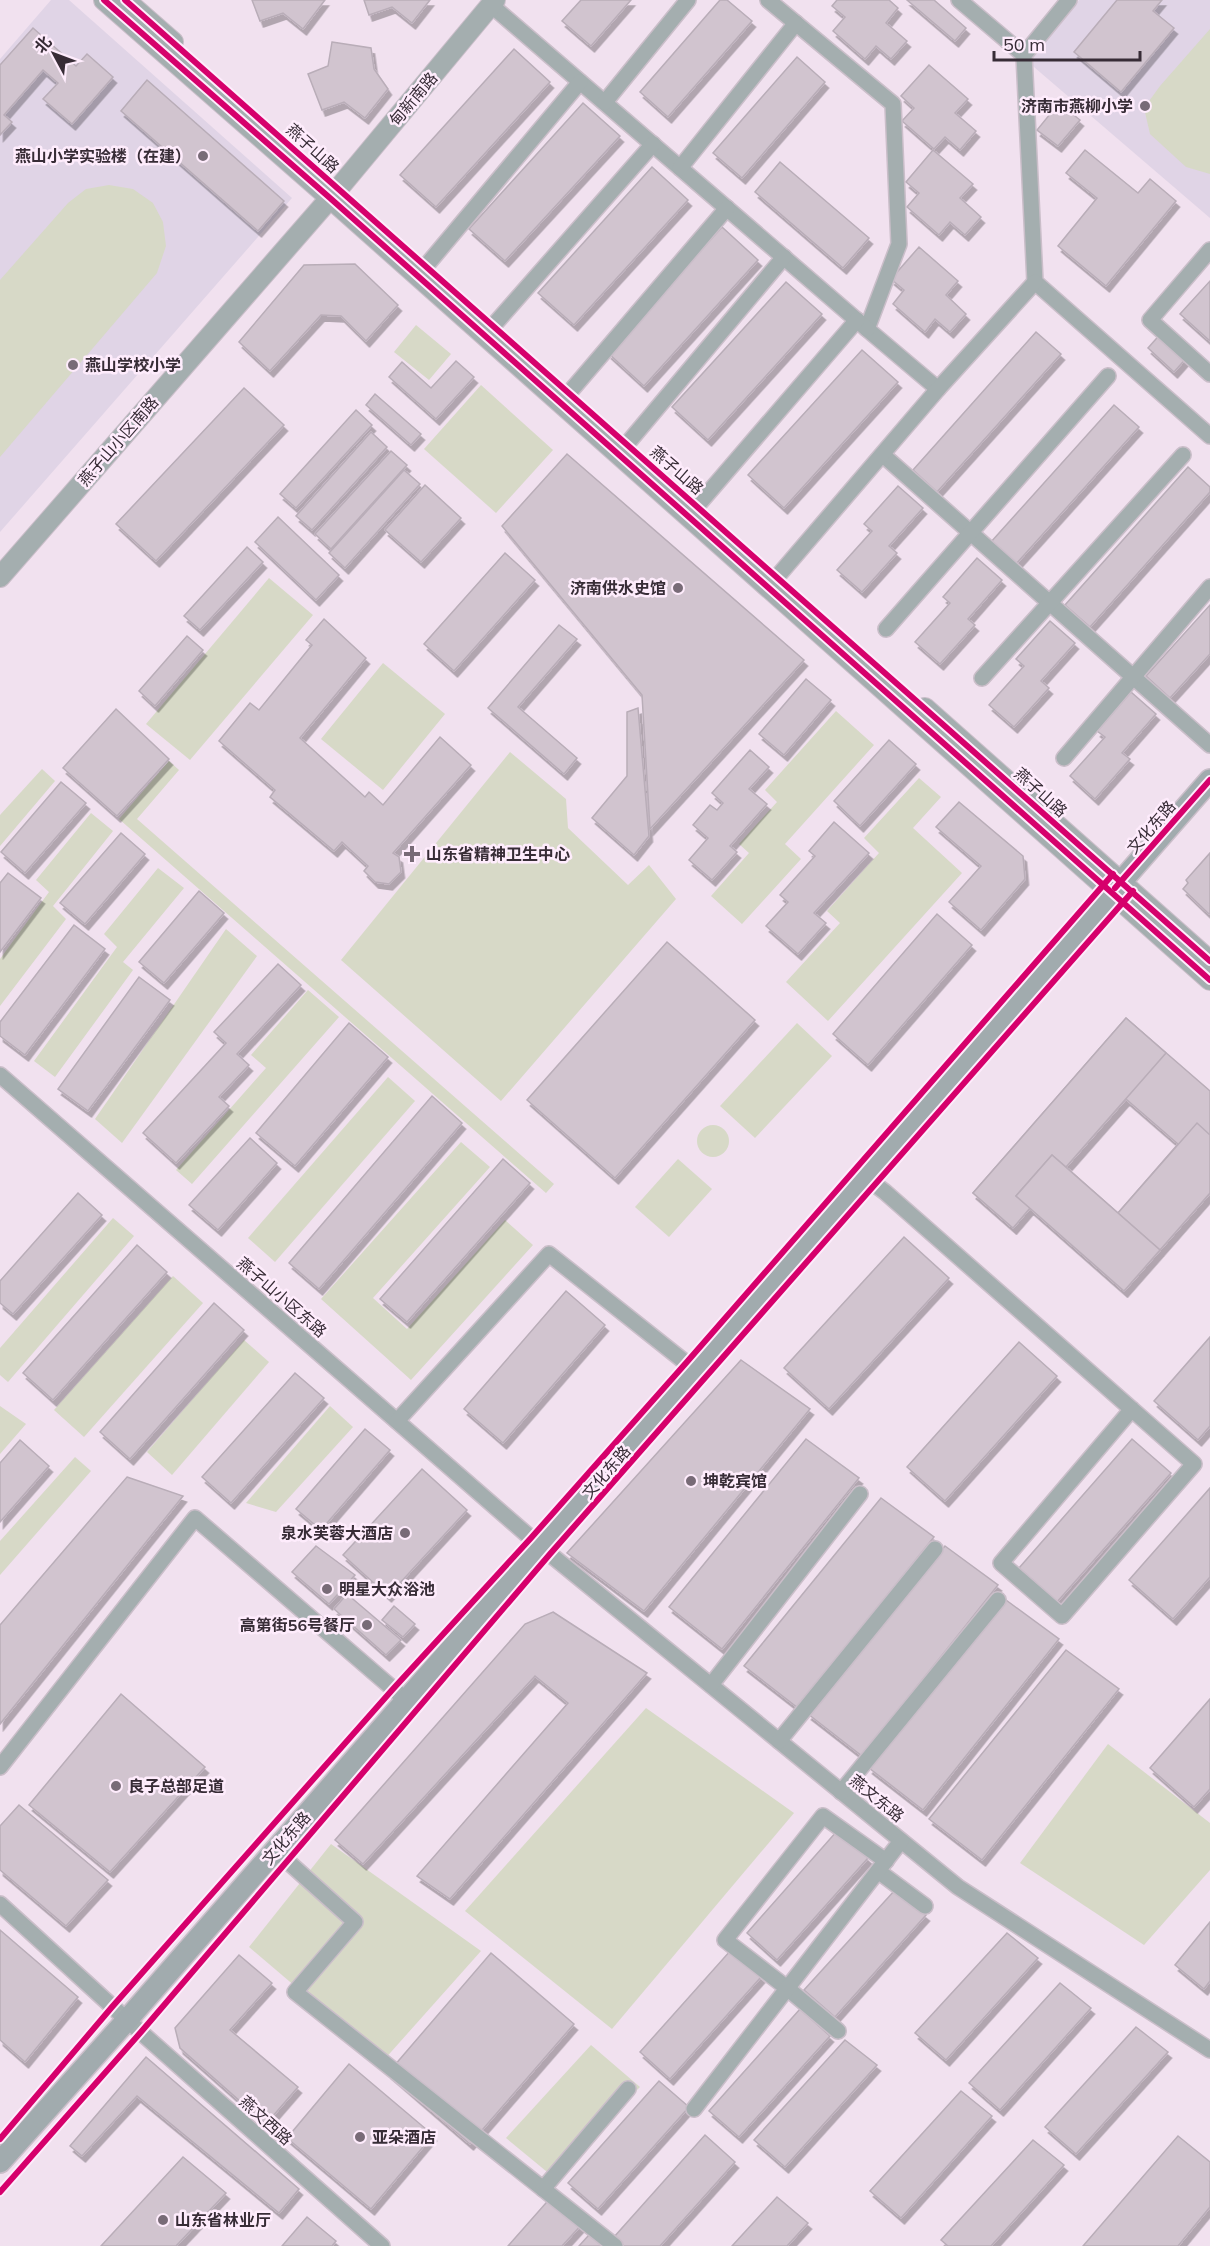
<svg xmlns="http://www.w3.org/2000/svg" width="1210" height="2246" font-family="Mulish,'Noto Sans SC',sans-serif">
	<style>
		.education { fill: #e0d4e6 }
		.green { fill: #d7d9c7 }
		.building { fill: #d1c4cf; stroke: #b9adb8; stroke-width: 1.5; fill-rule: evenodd; filter: url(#shadow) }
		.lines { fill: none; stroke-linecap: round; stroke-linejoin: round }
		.minor-casing { stroke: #cabec9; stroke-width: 18 }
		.tertiary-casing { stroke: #cabec9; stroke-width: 22 }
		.secondary-casing { stroke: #cabec9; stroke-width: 24 }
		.minor { stroke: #a4aeaf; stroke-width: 15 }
		.tertiary { stroke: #a4aeaf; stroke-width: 20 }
		.secondary { stroke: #a1abae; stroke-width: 21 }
		.cycleway-casing { stroke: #feecfc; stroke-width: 10 }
		.cycleway { stroke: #d6006c; stroke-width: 6 }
		.poi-dot { fill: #786b77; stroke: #feecfc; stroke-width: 2 }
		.labels { text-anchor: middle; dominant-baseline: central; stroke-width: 5; stroke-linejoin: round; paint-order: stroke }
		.street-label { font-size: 16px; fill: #372c36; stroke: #feecfc }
		.poi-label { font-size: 16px; font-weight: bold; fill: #372c36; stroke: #feecfc; text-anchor: start }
	</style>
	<defs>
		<filter id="shadow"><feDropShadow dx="3.5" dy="6" stdDeviation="0" flood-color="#0004"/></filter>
	</defs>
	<rect width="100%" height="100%" fill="#f1e1ef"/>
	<g class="education">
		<polygon points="51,0 69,0 292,198 0,532 0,59"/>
		<polygon points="1079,0 1210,0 1210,218 1027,61"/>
	</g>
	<g class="green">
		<polygon points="1210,29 1210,174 1186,167 1150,134 1144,108 1160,86"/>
		<polygon points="109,185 133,189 153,203 163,222 166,246 157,273 0,457 0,280 68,203 86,189"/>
		<polygon points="416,325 451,354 429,380 394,352"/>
		<polygon points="481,385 553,450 496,513 424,449"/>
		<polygon points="269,578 313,615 190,760 146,724"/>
		<polygon points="383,663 445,714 383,790 321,739"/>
		<polygon points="836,711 874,745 785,844 801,859 742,924 711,896 749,853 739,844 777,802 765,790"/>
		<polygon points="510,752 566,799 568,828 628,885 649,865 676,899 501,1101 341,960"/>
		<polygon points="169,761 179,770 137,819 554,1184 546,1193 119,819"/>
		<polygon points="42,769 55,781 0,846 0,815"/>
		<polygon points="919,778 941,797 913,828 962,873 828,1021 786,982 840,923 827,911 879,853 864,838"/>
		<polygon points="91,813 113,831 53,906 66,919 0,1006 0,959 49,892 36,880"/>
		<polygon points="158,868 184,888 123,962 133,970 55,1077 34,1061 117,947 104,934"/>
		<polygon points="226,929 257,956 122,1143 95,1119"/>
		<polygon points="308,990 339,1017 192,1184 176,1170 266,1068 251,1055"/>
		<polygon points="797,1023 832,1056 755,1138 720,1106"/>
		<polygon points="388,1077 415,1101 275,1262 248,1238"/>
		<circle cx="713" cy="1141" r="16"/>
		<polygon points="461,1142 490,1167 373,1298 407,1329 505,1220 533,1245 411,1380 321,1299"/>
		<polygon points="678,1159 712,1189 669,1237 635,1207"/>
		<polygon points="113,1218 134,1236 8,1382 0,1375 0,1348"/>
		<polygon points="173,1276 203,1303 84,1437 54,1410"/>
		<polygon points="244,1340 269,1362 172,1475 147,1452"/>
		<polygon points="0,1406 26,1424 0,1454"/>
		<polygon points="330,1406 353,1427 276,1512 246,1503"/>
		<polygon points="75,1457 91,1471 0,1575 0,1541"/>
		<polygon points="646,1708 794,1813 612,2029 465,1911"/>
		<polygon points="1108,1744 1210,1823 1210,1870 1144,1945 1020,1863"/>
		<polygon points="331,1844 481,1951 383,2061 249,1947"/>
		<polygon points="591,2045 640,2087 552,2176 506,2138"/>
	</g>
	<g class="building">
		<polygon points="252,0 325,0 303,29 283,13 260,21"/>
		<polygon points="364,0 430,0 412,23 392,7 369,15"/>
		<polygon points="581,0 631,0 591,46 562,21"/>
		<polygon points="720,0 727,0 752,21 668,117 640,92"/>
		<polygon points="837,0 889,0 898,8 886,23 907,41 891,59 876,46 865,59 833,31 845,17 832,6"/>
		<polygon points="907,0 934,0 966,28 955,41"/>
		<polygon points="1117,0 1162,0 1153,11 1174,28 1121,92 1074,52"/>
		<polygon points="33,28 76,66 87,54 113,77 72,124 43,99 58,83 43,70 4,115 12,122 0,135 0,65"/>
		<polygon points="332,42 371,48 374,69 388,89 365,118 344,102 322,110 308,74 328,66"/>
		<polygon points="514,49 550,82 436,207 400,175"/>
		<polygon points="797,57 825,82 742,178 713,153"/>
		<polygon points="929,65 968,99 955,113 976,131 960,150 945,137 934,149 902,121 914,108 901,96"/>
		<polygon points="147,80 284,201 258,231 121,111"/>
		<polygon points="583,103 620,136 505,261 469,229"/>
		<polygon points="1059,103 1080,120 1058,146 1037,130"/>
		<polygon points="933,150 973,184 960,198 981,217 965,235 950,222 939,235 907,207 919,193 906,182"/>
		<polygon points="1085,150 1138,193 1150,179 1176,201 1106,286 1058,246 1097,198 1066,173"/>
		<polygon points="780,162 869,238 843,268 755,192"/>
		<polygon points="652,167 688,200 574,325 538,293"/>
		<polygon points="722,227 758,260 644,386 608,353"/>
		<polygon points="919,247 958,281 946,295 966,314 950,332 935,319 925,332 893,304 904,290 891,279"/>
		<polygon points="355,264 398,305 366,341 341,316 321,315 270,371 239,342 304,265"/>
		<polygon points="1210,281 1210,341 1180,314"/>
		<polygon points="786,282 822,314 708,440 672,407"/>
		<polygon points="1163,331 1189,355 1174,372 1148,348"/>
		<polygon points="1036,332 1061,354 937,492 913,470"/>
		<polygon points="862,350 898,382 784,508 748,475"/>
		<polygon points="456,361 474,377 436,419 389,377 402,362 431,388"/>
		<polygon points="244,388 284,425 156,561 116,524"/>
		<polygon points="375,394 421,434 411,445 366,405"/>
		<polygon points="1114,405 1139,427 1016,564 991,542"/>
		<polygon points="356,410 372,425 296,508 280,494"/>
		<polygon points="371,432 387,447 312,530 296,516"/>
		<polygon points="391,451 407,465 331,549 315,534"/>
		<polygon points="567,454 804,660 650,829 642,695 502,526"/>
		<polygon points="1188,467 1210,487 1210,492 1090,627 1065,605"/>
		<polygon points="404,470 420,484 345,568 329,553"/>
		<polygon points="425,485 461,518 421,562 385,530"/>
		<polygon points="898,486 923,508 889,546 897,553 862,592 837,570 872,531 864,524"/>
		<polygon points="278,517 339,575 316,600 255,542"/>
		<polygon points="247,547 263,562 200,630 184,616"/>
		<polygon points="505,553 535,580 454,671 424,644"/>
		<polygon points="977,558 1002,580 968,619 975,625 940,664 915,642 950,603 943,597"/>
		<polygon points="1210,605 1210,654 1170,698 1146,676"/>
		<polygon points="324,619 366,658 300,738 365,797 369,792 383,805 440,737 471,765 393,853 399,857 401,872 389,884 375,882 364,871 368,866 342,842 334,851 270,797 275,790 219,741 250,703 259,710 312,645 306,640"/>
		<polygon points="1050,621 1075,643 1041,681 1049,688 1014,727 989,705 1024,666 1016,659"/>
		<polygon points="559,625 577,639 518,707 577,758 564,774 488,708"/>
		<polygon points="187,636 203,650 155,706 139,691"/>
		<polygon points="806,679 831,700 784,755 759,734"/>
		<polygon points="1131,692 1156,714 1122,753 1130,759 1095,799 1070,776 1105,737 1097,731"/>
		<polygon points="638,708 649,836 634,855 592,818 627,776 627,712"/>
		<polygon points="116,709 169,759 117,816 63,768"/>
		<polygon points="889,740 916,764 860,826 834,801"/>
		<polygon points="750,750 769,767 749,789 767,804 730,846 737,852 712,880 689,860 708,838 693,825 710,805 717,810 723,803 712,793"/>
		<polygon points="61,782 86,803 25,873 1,852"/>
		<polygon points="959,802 1023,856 1025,879 981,930 949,902 981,866 936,827"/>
		<polygon points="834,822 869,853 814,913 826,923 798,954 766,926 788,902 780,895 815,856 809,851"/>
		<polygon points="121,833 145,854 85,924 60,903"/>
		<polygon points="1210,853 1210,913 1209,914 1183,889 1188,883 1186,880"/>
		<polygon points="8,873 41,898 0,952 0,883"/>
		<polygon points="199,891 224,913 164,983 139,962"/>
		<polygon points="937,914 972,945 868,1065 833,1034"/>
		<polygon points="74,925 105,949 25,1055 0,1036 0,1022"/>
		<polygon points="667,942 755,1020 615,1178 527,1100"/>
		<polygon points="278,964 301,985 237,1054 249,1065 219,1097 229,1106 176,1163 143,1133 226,1043 214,1032"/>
		<polygon points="139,977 170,1000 88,1111 58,1089"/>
		<path d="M1126,1018L1210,1091V1193L1124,1291L1030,1208L1013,1228L973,1193ZM1126,1099L1178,1144L1118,1213L1066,1167Z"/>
		<polygon points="1126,1018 1166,1053 1066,1167 1052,1155 1016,1196 1030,1208 1013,1228 973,1193"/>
		<polygon points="349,1023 388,1057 295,1166 256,1133"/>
		<polygon points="432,1096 462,1123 319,1289 289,1263"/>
		<polygon points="1197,1123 1210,1135 1210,1193 1160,1250 1118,1213"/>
		<polygon points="250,1138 277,1163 218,1230 189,1205"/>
		<polygon points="1052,1155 1160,1250 1124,1291 1016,1196"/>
		<polygon points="503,1159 530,1183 407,1322 380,1299"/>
		<polygon points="78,1193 102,1215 13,1314 0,1303 0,1281"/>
		<polygon points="904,1237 949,1278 829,1409 784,1368"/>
		<polygon points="137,1245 167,1272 53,1400 23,1373"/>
		<polygon points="566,1291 605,1325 503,1443 464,1409"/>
		<polygon points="214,1303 244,1330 130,1459 100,1432"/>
		<polygon points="1210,1337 1210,1426 1198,1440 1154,1401"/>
		<polygon points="1019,1342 1057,1376 945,1501 907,1467"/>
		<polygon points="741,1360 810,1409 644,1611 567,1553"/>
		<polygon points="295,1373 324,1398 231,1503 202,1477"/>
		<polygon points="365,1429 390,1450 321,1530 296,1509"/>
		<polygon points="806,1439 859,1478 722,1649 669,1607"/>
		<polygon points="1132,1439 1171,1473 1057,1602 1019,1568"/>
		<polygon points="20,1440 49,1466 0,1522 0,1463"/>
		<polygon points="422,1469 467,1510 388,1596 343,1555"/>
		<polygon points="127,1477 183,1496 0,1724 0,1625"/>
		<polygon points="1210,1488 1210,1577 1173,1619 1129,1580"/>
		<polygon points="881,1498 934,1537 798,1708 744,1666"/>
		<polygon points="316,1546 355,1575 329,1604 292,1572"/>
		<polygon points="945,1546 998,1585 862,1756 808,1714"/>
		<polygon points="347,1594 401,1640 386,1655 334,1609"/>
		<polygon points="1006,1600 1059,1639 923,1810 869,1768"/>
		<polygon points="394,1606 415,1624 403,1637 382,1620"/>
		<polygon points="553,1612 647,1673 450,1899 417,1876 568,1703 535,1676 363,1864 335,1840 525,1624"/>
		<polygon points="1066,1650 1119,1689 982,1860 929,1819"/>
		<polygon points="121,1694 205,1767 110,1872 29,1805"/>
		<polygon points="1210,1699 1210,1789 1194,1807 1150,1768"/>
		<polygon points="19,1805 108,1880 66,1926 0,1870 0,1826"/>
		<polygon points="837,1831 868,1858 777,1960 747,1933"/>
		<polygon points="895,1890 926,1915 835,2017 804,1990"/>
		<polygon points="1210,1922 1210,1981 1204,1989 1175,1965"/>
		<polygon points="0,1930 78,1997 25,2062 0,2040"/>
		<polygon points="1007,1933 1038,1958 946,2060 915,2033"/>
		<polygon points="731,1950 761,1977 670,2079 640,2052"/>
		<polygon points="491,1953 574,2024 470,2144 388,2073"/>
		<polygon points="239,1955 272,1983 230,2030 298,2087 266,2124 180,2048 175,2028"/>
		<polygon points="1060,1983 1091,2008 1000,2110 969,2083"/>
		<polygon points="800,2009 830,2036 739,2137 709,2111"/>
		<polygon points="1136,2027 1168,2052 1076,2154 1045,2127"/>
		<polygon points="845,2040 877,2065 785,2167 754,2140"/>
		<polygon points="146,2057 299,2189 279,2213 137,2096 82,2156 70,2146"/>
		<polygon points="349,2064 433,2135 371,2209 287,2138"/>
		<polygon points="659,2081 689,2107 598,2209 568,2183"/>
		<polygon points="961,2091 992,2116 901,2218 870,2191"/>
		<polygon points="705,2135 735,2162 660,2246 624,2246 614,2237"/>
		<polygon points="1178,2136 1210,2162 1210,2207 1178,2246 1083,2246"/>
		<polygon points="1033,2140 1064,2165 991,2246 948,2246 941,2240"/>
		<polygon points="183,2157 226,2193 176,2246 101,2246"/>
		<polygon points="553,2195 584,2222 562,2246 508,2246"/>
		<polygon points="777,2197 808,2223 787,2246 732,2246"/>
		<polygon points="307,2217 336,2241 332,2246 282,2246"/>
		<polygon points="597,2226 620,2246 579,2246"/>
	</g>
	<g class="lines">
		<defs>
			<g id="minor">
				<polyline points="768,0 893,104 899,244 867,329 938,389"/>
				<polyline points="959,0 1024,55"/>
				<polyline points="1069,0 1024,55 1035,282 1210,436"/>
				<polyline points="491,5 867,329"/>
				<polyline points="605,102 688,0"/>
				<polyline points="680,168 796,23"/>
				<polyline points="1210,250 1150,320 1210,374"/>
				<polyline points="426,266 580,82"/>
				<polyline points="493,326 653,144"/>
				<polyline points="569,393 727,208"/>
				<polyline points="627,444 784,257"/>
				<polyline points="883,455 1210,745"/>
				<polyline points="697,506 857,320"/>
				<polyline points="777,577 938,389 1035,282"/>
				<polyline points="886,629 1108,376"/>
				<polyline points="982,678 1183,455"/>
				<polyline points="1064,758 1210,587"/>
				<polyline points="0,1075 540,1546 958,1887 1210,2050"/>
				<polyline points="865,1177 885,1192 1194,1464 1062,1616 1001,1563 1132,1409"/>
				<polyline points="397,1421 549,1254 695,1370"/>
				<polyline points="711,1685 860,1494"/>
				<polyline points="779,1741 935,1549"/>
				<polyline points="0,1767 195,1518 406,1700"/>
				<polyline points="841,1792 998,1600"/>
				<polyline points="275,1850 355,1922 295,1992 615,2246"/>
				<polyline points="878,1871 925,1906"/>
				<polyline points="0,1904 127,2020 382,2246"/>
				<polyline points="838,2031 787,1988 725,1940 823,1816 886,1861"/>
				<polyline points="694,2109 901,1841"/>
				<polyline points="543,2189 628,2089"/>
			</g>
			<g id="tertiary">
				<polyline points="104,0 330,198 1210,980"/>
				<polyline points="125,0 173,42"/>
				<polyline points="0,577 338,189 495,0"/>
				<polyline points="925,708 1210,961"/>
			</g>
			<polyline id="secondary" points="0,2162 127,2020 1210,780"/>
		</defs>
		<use href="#minor" class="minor-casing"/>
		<use href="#tertiary" class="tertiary-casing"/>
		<use href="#secondary" class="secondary-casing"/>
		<use href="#minor" class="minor"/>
		<use href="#tertiary" class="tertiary"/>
		<use href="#secondary" class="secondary"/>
		<defs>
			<g id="cycleway">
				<polyline points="104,0 330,198 1210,980"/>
				<polyline points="125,0 1210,961"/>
				<polyline points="1115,888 1210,780"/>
				<polyline points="0,2139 112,2007 393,1689 531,1538 686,1363 1113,874"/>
				<polyline points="0,2192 141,2032 550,1554 1133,891"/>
			</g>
		</defs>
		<use href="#cycleway" class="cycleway-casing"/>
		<use href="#cycleway" class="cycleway"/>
	</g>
	<g class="poi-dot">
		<circle cx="1145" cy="106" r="6"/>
		<circle cx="203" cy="156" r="6"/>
		<circle cx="73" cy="365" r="6"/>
		<circle cx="678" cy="588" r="6"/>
		<path d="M409 845h6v6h6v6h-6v6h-6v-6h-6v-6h6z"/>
		<circle cx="691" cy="1481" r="6"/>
		<circle cx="405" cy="1533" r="6"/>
		<circle cx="327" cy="1589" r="6"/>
		<circle cx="367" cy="1625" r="6"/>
		<circle cx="116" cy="1786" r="6"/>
		<circle cx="360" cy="2137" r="6"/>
		<circle cx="163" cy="2220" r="6"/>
	</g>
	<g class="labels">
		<g class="street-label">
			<text transform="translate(413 99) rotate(-50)">甸新南路</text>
			<text transform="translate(313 148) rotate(42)">燕子山路</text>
			<text transform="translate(118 441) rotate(-49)">燕子山小区南路</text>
			<text transform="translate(677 470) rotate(41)">燕子山路</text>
			<text transform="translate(1041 792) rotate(42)">燕子山路</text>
			<text transform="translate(1151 827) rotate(-49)">文化东路</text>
			<text transform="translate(282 1297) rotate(41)">燕子山小区东路</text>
			<text transform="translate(606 1472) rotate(-49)">文化东路</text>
			<text transform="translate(877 1798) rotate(39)">燕文东路</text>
			<text transform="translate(286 1838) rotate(-49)">文化东路</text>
			<text transform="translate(266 2120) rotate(42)">燕文西路</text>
		</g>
		<g class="poi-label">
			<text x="1133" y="106" text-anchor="end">济南市燕柳小学</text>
			<text x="191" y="156" text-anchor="end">燕山小学实验楼（在建）</text>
			<text x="85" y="365">燕山学校小学</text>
			<text x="666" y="588" text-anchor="end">济南供水史馆</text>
			<text x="426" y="854">山东省精神卫生中心</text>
			<text x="703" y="1481">坤乾宾馆</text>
			<text x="393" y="1533" text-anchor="end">泉水芙蓉大酒店</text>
			<text x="339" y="1589">明星大众浴池</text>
			<text x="355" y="1625" text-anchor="end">高第街56号餐厅</text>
			<text x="128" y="1786">良子总部足道</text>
			<text x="372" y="2137">亚朵酒店</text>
			<text x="175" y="2220">山东省林业厅</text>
		</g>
	</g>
	<g transform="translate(54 54) rotate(311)" stroke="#feecfc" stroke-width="4.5" paint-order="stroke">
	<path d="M0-4.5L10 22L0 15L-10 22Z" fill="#372c36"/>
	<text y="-9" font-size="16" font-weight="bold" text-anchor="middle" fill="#372c36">北</text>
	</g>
	<path d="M994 51v9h146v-9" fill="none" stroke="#372c36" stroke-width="3"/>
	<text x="1003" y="51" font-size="18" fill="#372c36" stroke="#feecfc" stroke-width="4.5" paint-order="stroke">50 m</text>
</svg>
